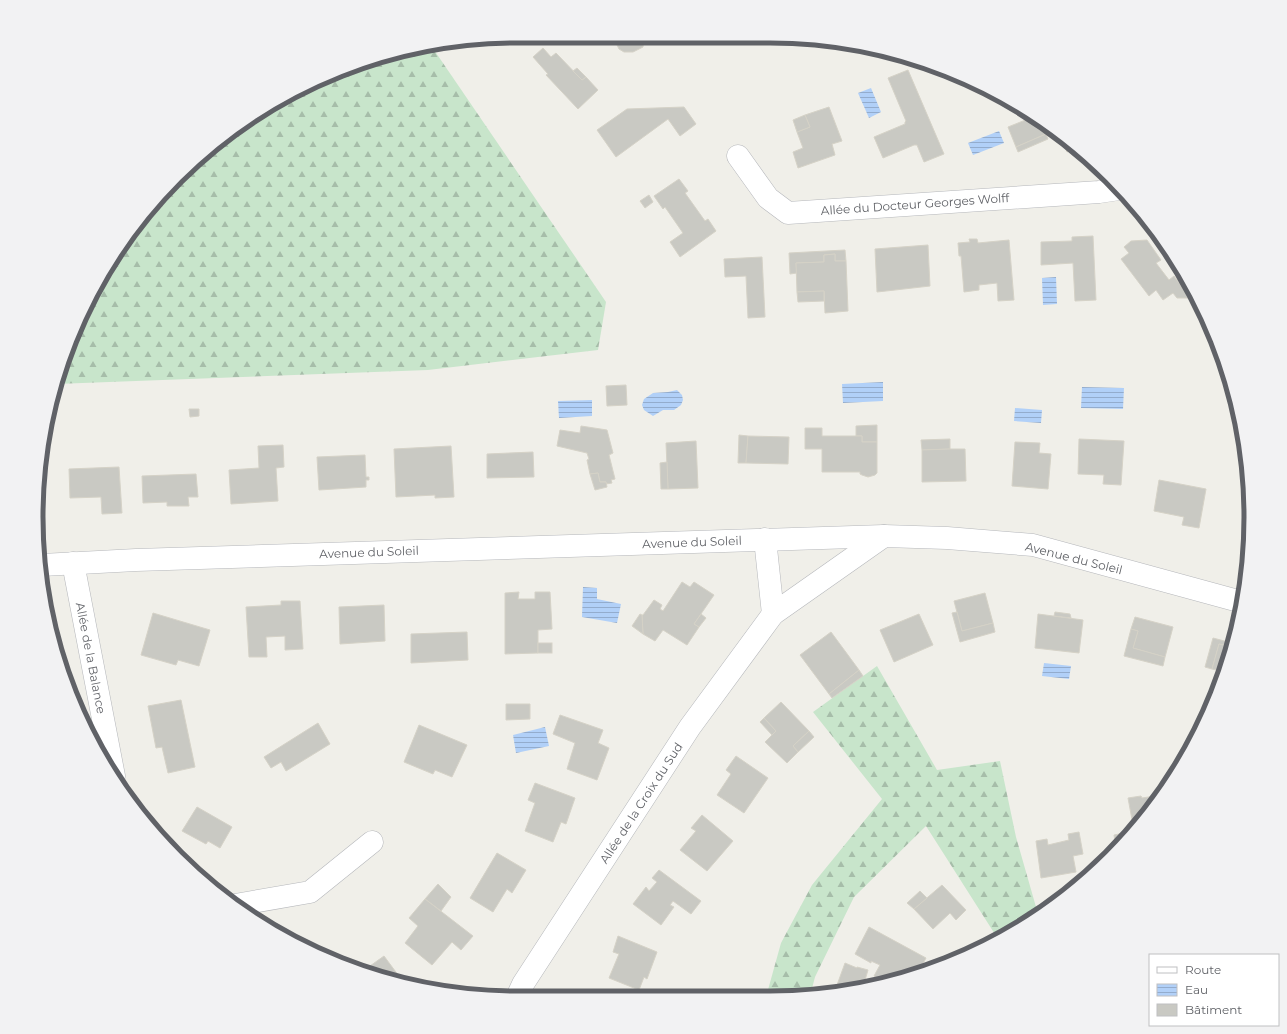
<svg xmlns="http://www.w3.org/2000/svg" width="1287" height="1034" font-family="Montserrat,sans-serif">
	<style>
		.forest { fill: url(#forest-firs) }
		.water { fill: url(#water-rules) }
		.building { fill: #c9c9c3; stroke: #d5d2c7 }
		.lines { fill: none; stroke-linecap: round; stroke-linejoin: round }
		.minor-casing { stroke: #b5b7bb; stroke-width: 23 }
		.minor { stroke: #fff; stroke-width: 22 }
		.labels { text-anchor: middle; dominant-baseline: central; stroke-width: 3; stroke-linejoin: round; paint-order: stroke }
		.street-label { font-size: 12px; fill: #606267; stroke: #fff }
		.rim { fill: none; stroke: #606267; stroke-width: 5 }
	</style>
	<defs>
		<pattern id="forest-firs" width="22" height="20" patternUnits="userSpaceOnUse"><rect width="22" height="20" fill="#c8e5cb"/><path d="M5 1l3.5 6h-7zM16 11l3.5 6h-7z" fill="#a6bda9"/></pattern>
		<pattern id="water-rules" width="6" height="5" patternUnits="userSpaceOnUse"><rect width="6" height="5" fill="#b1d0f8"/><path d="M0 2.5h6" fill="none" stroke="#93accd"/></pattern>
	</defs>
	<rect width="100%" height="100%" fill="#f0efe9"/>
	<g class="forest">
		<polygon points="432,47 606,302 598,350 428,370 56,384 101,276 177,177 277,100 393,52"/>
		<polygon points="877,666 937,770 1000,761 1016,837 1038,914 998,939 926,826 854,897 815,977 810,996 801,997 766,997 781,943 812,885 882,799 813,712"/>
	</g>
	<g class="water">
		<polygon points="871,88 881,112 869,118 858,93"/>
		<polygon points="999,131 1004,143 973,155 968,143"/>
		<polygon points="1056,277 1057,304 1043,305 1042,278"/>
		<polygon points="883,382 883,401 843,403 842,384"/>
		<polygon points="1082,387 1124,388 1123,409 1081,408"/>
		<polygon points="677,390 682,395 683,400 681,405 674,410 663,410 653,416 644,410 642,405 644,399 653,393 668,392"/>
		<polygon points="592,400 592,416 559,418 558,401"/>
		<polygon points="1015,408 1042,410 1041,423 1014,421"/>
		<polygon points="583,587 597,588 597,599 621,604 617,623 582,617"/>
		<polygon points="1044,663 1071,666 1069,679 1042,676"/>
		<polygon points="545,727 549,746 516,753 513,735"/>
	</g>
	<g class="building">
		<polygon points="616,36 644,36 643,47 633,52 624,52 619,49 617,45"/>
		<polygon points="543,48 551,57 556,53 582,80 586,77 598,90 578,109 546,75 548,74 533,57"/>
		<polygon points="577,68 586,77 582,80 573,71"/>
		<polygon points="908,70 944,154 924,162 917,145 914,145 883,158 874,137 905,124 905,122 906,121 888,78"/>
		<polygon points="978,85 992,91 983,95"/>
		<polygon points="684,107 696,124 680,136 668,119 616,157 597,130 627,109"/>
		<polygon points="829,107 842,141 832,144 835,155 798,168 793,152 803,148 797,132 810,127 805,115"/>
		<polygon points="805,115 810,127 797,132 793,120"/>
		<polygon points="1033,117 1053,131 1016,147 1008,127"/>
		<polygon points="1046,134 1048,139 1018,152 1016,147"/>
		<polygon points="1061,136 1077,148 1067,152"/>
		<polygon points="679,179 688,191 685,193 705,221 708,219 716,231 680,257 670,242 683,233 665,207 663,209 654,196"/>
		<polygon points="649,195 653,202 645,208 640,201"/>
		<polygon points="1093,236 1096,300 1075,301 1073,263 1041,265 1041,242 1072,241 1072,237"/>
		<polygon points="969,239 977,239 978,243 1009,240 1014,300 998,301 997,283 979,285 979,290 964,292 961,256 959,256 958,243 970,242"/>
		<polygon points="1147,240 1161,260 1156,263 1169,280 1174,276 1190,298 1177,298 1173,293 1163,300 1156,290 1149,296 1121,259 1129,253 1124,247 1131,241"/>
		<polygon points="928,245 930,286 895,290 877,292 875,249"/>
		<polygon points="845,250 846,261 835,261 835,254 824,255 824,262 796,263 797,273 790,274 789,253"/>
		<polygon points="835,254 835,261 846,261 848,311 825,313 824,291 797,292 796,263 824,262 824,255"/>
		<polygon points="762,257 765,317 748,318 746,276 725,277 724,259"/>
		<polygon points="824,291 824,301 798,302 797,292"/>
		<polygon points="626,385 627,405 607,406 606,386"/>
		<polygon points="189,409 199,409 199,416 190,417"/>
		<polygon points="877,425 877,442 862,442 862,436 856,436 856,426"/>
		<polygon points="581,426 607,430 613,453 609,455 615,479 611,480 612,483 606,484 606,482 600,482 598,473 590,474 587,460 589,459 587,453 557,446 560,430 580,433"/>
		<polygon points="805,428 822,428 822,436 862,436 862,442 877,442 877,473 875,475 868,477 862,475 860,474 860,472 822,472 822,449 805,449"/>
		<polygon points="739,435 748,436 746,463 738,463"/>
		<polygon points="748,436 789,437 788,464 746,463"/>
		<polygon points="950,439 950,449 922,450 921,440"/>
		<polygon points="1079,439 1124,441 1121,485 1103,484 1104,475 1078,474"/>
		<polygon points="696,441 698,488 668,489 666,443"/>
		<polygon points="1015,442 1040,443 1039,453 1051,454 1048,489 1012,486"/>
		<polygon points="283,445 284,467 276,468 278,501 231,504 229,470 259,468 258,446"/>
		<polygon points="451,446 454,497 435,498 435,495 396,497 394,449"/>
		<polygon points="950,449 965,449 966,481 922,482 922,450"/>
		<polygon points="533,452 534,477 487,478 487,454"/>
		<polygon points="365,455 366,477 369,477 369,480 366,480 366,487 319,490 317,457"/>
		<polygon points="667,462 668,489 661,489 660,463"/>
		<polygon points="119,467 122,513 102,514 101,497 70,498 69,469"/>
		<polygon points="598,473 600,482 606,482 607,487 595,490 590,474"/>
		<polygon points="196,474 198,497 188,497 189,506 167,506 167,502 143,503 142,476"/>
		<polygon points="1159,480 1206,489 1199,528 1182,525 1184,517 1154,511"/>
		<polygon points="682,582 690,587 694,582 714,595 694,624 699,627 687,645 663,630 655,641 643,634 642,615 643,615 654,600 662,605 660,609 663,611"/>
		<polygon points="519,592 518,599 535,599 535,592 550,592 552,629 538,630 538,653 505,654 505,593"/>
		<polygon points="985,593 993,623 962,631 954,601"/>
		<polygon points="281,601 300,601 303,649 285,650 285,636 266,637 267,657 249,657 246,607 281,605"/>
		<polygon points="384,605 385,641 340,644 339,607"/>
		<polygon points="957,612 962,631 993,623 995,632 960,642 952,613"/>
		<polygon points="1055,612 1070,614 1071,618 1054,616"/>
		<polygon points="153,613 210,630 199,666 178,660 176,665 141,655"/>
		<polygon points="640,614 642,615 643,634 632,626"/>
		<polygon points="701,614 706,618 699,627 694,624"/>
		<polygon points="919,614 933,645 894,662 880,630"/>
		<polygon points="1038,614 1083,620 1079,653 1035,648"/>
		<polygon points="1135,617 1173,627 1165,657 1133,648 1138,631 1131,629"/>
		<polygon points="1131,629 1138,631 1133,648 1165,657 1163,666 1124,656"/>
		<polygon points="467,632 468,660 411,663 411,634"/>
		<polygon points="831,632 859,670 829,694 800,655"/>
		<polygon points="1213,638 1232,643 1231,647 1219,644 1212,669 1205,667"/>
		<rect x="538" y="643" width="14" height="10"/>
		<polygon points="1219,644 1231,647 1225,672 1212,669"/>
		<polygon points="859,670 863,676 832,698 829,694"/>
		<polygon points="181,700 195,767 168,773 162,747 156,748 148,706"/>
		<polygon points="781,702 809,731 793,746 798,752 787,763 765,742 776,731 764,718"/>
		<polygon points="506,704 530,704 530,719 506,720"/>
		<polygon points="560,715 603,730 598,743 609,748 597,780 567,769 575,743 553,734"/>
		<polygon points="764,718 776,731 772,735 760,722"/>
		<polygon points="318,723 330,744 286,771 281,762 271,768 264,757"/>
		<polygon points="419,725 467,745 452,777 435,770 433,774 404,762"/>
		<polygon points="809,731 814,737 798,752 793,746"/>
		<polygon points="736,756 768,778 744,813 717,795 731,774 726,770"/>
		<polygon points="535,783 575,798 566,824 561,822 553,842 525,831 535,803 528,800"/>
		<polygon points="1141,796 1142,798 1155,796 1156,800 1135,829 1135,825 1133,825 1128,798"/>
		<polygon points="197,807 232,827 220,848 208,841 206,844 182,831"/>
		<polygon points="702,815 733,841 707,871 680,850 696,831 691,828"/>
		<polygon points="1134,831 1132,834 1116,848 1114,835"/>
		<polygon points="1079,832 1083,854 1073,856 1076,872 1041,878 1036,841 1047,839 1048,845 1069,840 1068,834"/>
		<polygon points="497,853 526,870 512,893 507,889 493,912 470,898"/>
		<polygon points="659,870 701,901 691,914 673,901 670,905 674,907 661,925 633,904 646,887 649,891 657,882 652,878"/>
		<polygon points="438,884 451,897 441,911 425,899"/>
		<polygon points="942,885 966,910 956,920 950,913 933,929 914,909"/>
		<polygon points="920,891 927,898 914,909 907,903"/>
		<polygon points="425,899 473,936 461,950 452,942 432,965 405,943 418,926 409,918"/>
		<polygon points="869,927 926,958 919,971 912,967 906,977 895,982 887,983 874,976 880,965 871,961 871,963 855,954"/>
		<polygon points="618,936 657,952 647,979 644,977 639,990 609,978 619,954 613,952"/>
		<polygon points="384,956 404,983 393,982 363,971"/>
		<polygon points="845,963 857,968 857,967 868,970 863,987 850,989 837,985"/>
		<polygon points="836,984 837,985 850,989 830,992 832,986 835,986"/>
	</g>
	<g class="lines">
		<defs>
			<g id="minor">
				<polyline points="738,156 768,198 788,213 1099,192 1119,189"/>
				<polyline points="765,539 773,614"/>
				<polyline points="73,563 114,776"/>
				<polyline points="42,565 136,560 884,536 947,538 1033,545 1242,602"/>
				<polyline points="235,905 310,892 372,842"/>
				<polyline points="517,997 523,984 690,727 773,614 884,536"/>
			</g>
		</defs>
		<use href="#minor" class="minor-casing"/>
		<use href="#minor" class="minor"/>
	</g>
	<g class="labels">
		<g class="street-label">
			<text transform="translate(915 204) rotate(-4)">Allée du Docteur Georges Wolff</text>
			<text transform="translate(692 542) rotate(-2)">Avenue du Soleil</text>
			<text transform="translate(369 552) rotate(-2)">Avenue du Soleil</text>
			<text transform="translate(1074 558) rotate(14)">Avenue du Soleil</text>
			<text transform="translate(91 658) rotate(79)">Allée de la Balance</text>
			<text transform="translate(641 803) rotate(-57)">Allée de la Croix du Sud</text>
		</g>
	</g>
	<path d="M0 0H1287V1034H0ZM517 43H770A474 474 0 0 1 1244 517V517A474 474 0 0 1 770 991H517A474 474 0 0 1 43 517V517A474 474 0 0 1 517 43Z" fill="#f2f2f3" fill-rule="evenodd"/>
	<path class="rim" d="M517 43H770A474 474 0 0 1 1244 517V517A474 474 0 0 1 770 991H517A474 474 0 0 1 43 517V517A474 474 0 0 1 517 43Z"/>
	<rect x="1149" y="954" width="130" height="72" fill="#ffffff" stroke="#bfc0c2"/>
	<rect x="1157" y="967" width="20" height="6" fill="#ffffff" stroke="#bfc0c2"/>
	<text x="1185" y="974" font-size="12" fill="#606267">Route</text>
	<rect x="1157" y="984" width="20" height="12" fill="url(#water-rules)" stroke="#bfc0c2"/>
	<text x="1185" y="994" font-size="12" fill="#606267">Eau</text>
	<rect x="1157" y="1004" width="20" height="12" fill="#c9c9c3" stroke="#bfc0c2"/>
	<text x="1185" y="1014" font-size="12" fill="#606267">Bâtiment</text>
</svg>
